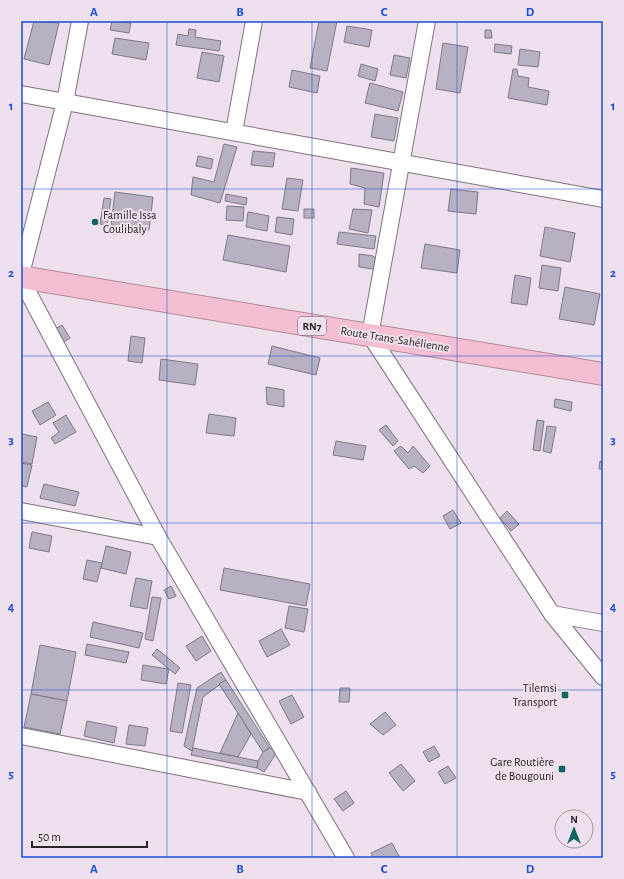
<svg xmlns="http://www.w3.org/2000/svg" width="624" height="879" font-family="'Alegreya Sans',sans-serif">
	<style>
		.building { fill: #b7b1c1; stroke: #7e7987 }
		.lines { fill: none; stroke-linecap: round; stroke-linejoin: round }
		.street-casing { stroke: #7e727d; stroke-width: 18 }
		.highway-casing { stroke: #ae8998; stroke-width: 24 }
		.street { stroke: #fff; stroke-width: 16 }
		.highway { stroke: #f5bfd3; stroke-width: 22 }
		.grid { fill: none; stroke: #1d4ed8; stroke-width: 1; stroke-opacity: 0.55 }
		.poi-dot { fill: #146465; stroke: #eee1ed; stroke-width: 1.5 }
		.labels { text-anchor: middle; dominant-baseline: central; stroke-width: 4; stroke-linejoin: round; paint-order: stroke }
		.shield { fill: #eee1ed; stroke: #655d64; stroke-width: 1 }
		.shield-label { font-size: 11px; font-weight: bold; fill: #2a252a }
		.poi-label { font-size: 12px; fill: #2a252a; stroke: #eee1ed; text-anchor: end }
		.street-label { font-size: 12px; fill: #2a252a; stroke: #eee1ed }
		.neatline { fill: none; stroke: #1d4ed8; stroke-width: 1.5 }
		.grid-label { font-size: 13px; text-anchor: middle; font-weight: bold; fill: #1d4ed8 }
	</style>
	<rect width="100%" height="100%" fill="#eee1ed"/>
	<g class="building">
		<polygon points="34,21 59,23 49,65 24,59"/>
		<polygon points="112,21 131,23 129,33 110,30"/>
		<polygon points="319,21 337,21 327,71 310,68"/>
		<polygon points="347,26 372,30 369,47 344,42"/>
		<polygon points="189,29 196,30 195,37 221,41 219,51 176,45 178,34 188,36"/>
		<polygon points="485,30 491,30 492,38 485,38"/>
		<polygon points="115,38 149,43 146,60 112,54"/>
		<polygon points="443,43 468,47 460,93 436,89"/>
		<polygon points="495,44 512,46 511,54 494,52"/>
		<polygon points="520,49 540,52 538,67 518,65"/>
		<polygon points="202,52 224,56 219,82 197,78"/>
		<polygon points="394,55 410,58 406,78 390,75"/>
		<polygon points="361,64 378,69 375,81 358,76"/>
		<polygon points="513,69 517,69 518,76 529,78 528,87 549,91 547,105 508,98"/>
		<polygon points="292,70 320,76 317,93 289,87"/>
		<polygon points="370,83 403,92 398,111 365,103"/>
		<polygon points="375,114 398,118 394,141 371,137"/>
		<polygon points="224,144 237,147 220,203 191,195 193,177 214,182"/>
		<polygon points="253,151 275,153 273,167 251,165"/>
		<polygon points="198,156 213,159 211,169 196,166"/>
		<polygon points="351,168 384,173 379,207 364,204 365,188 350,184"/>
		<polygon points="287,178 303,180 298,211 282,209"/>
		<polygon points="451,189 478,192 476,214 448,211"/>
		<polygon points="115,192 153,197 149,230 111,225"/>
		<polygon points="226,194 247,198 246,205 225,201"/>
		<polygon points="104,198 111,199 107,225 100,224"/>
		<polygon points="227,206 244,207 243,221 226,220"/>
		<rect x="304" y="209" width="10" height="9"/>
		<polygon points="353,209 372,210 368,233 349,229"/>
		<polygon points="248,212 269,216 267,231 246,227"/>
		<polygon points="277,217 294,219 292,235 275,232"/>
		<polygon points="545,227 575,233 570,262 540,256"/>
		<polygon points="339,232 376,236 374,249 337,244"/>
		<polygon points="228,235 290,246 286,272 223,260"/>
		<polygon points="425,244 460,250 457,273 421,268"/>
		<polygon points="359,254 373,256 380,263 379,270 359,267"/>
		<polygon points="542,265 561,268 558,291 539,288"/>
		<polygon points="515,275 531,278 527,305 511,303"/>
		<polygon points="565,287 600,294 594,325 559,319"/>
		<polygon points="62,325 70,338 62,343 53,330"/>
		<polygon points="131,336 145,338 142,363 128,361"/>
		<polygon points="272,346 320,358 316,375 268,364"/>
		<polygon points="161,359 198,364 195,385 159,380"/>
		<polygon points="266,387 284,390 284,407 267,404"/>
		<polygon points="555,399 572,402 571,411 554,407"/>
		<polygon points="48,402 56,415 40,425 32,411"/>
		<polygon points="209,414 236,418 234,436 206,433"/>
		<polygon points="66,415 76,432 55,444 51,438 59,432 53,423"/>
		<polygon points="537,420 544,421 540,451 533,450"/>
		<polygon points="386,425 398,441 393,446 379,430"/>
		<polygon points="547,426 556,427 551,453 543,451"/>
		<polygon points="22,434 37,437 32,464 21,462"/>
		<polygon points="336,441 366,446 363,460 333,455"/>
		<polygon points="401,446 408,453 413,446 430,466 423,473 414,466 409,469 394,451"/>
		<polygon points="600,461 603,462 603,469 599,469"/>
		<polygon points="21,463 32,465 27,487 21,486"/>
		<polygon points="44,484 79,492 75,506 40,498"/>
		<polygon points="453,510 461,523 450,529 443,516"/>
		<polygon points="507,511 519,524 511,531 500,518"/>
		<polygon points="32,532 52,536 49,552 29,548"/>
		<polygon points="106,546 131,552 126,574 101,568"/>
		<polygon points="87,560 102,563 97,582 83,579"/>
		<polygon points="224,568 310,584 306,606 220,590"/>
		<polygon points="136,578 152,581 147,609 130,606"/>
		<polygon points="171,586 176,596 169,599 164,590"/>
		<polygon points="152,597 161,598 153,641 145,639"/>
		<polygon points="289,606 308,609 304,632 285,628"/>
		<polygon points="93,622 143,633 139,648 90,637"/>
		<polygon points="281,629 290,645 267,657 259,641"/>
		<polygon points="202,636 211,651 196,661 186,646"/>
		<polygon points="87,644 129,652 126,663 85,655"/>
		<polygon points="40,645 76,652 67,701 31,694"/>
		<polygon points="157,649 180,668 175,674 152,655"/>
		<polygon points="143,665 169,669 166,684 141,680"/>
		<polygon points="221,672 226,680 203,697 192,751 184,746 197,688"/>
		<polygon points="226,680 270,748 263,752 219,684"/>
		<polygon points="178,683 191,685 182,733 170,731"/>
		<polygon points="340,688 350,688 349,702 339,702"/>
		<polygon points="31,694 67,701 60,734 24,727"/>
		<polygon points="292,695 304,717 291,724 279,701"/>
		<polygon points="385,712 396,725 383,735 370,724"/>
		<polygon points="238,713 251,734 238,757 220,753"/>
		<polygon points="87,721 117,727 114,743 84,736"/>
		<polygon points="129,725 148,728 145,746 126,744"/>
		<polygon points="434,746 440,756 429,762 423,752"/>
		<polygon points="193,748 258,761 257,768 191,755"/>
		<polygon points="270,748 277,752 264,772 257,768 258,761 263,752"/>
		<polygon points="401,764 415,781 403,791 389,773"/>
		<polygon points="448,766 456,778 445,784 438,772"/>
		<polygon points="346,791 354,803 343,811 334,799"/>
		<polygon points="392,843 400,858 373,858 371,853"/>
	</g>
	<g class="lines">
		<defs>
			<g id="street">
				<polyline points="427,21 370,335 552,614 603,677"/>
				<polyline points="21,94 603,199"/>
				<polyline points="234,132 254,21"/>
				<polyline points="21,274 65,102 80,21"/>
				<polyline points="21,279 158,537 346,858"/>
				<polyline points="21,511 158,537"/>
				<polyline points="552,614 603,623"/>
				<polyline points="21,736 308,792"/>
			</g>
			<polyline id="highway" points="21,277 603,374"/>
		</defs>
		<use href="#street" class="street-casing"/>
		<use href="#highway" class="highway-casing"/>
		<use href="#street" class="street"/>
		<use href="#highway" class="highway"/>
	</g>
	<path class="grid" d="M167,21V858M312,21V858M457,21V858M21,189H603M21,356H603M21,523H603M21,690H603"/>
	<g class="poi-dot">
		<circle cx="95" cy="222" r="4"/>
		<rect x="561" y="691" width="8" height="8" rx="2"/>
		<rect x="558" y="765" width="8" height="8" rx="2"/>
	</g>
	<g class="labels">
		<rect class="shield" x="298" y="317" width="28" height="18" rx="3"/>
		<g class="shield-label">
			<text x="312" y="326">RN7</text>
		</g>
		<g class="poi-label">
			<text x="103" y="215" text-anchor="start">Famille Issa<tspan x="103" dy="14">Coulibaly</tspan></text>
			<text x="557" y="688">Tilemsi<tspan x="557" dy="14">Transport</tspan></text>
			<text x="554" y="762">Gare Routière<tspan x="554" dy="14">de Bougouni</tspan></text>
		</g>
		<g class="street-label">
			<text transform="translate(395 339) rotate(9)">Route Trans-Sahélienne</text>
		</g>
	</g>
	<rect width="624" height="879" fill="none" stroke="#eee1ed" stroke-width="44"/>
	<g transform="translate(574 829)"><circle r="19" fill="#eee1ed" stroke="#a0969f"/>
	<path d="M0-3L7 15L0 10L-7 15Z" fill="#146465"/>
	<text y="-6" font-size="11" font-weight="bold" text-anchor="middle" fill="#2a252a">N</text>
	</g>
	<path d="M32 841v6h115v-6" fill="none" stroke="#2a252a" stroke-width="2"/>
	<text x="38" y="841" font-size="12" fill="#2a252a" stroke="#eee1ed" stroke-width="3" paint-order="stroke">50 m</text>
	<rect x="22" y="22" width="580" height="835" class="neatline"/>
	<g class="grid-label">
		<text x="94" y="16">A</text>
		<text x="240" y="16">B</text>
		<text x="384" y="16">C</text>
		<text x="530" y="16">D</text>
		<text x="11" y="110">1</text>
		<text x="613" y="110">1</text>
		<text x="11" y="277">2</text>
		<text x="613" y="277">2</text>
		<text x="11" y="444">3</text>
		<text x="613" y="444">3</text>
		<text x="11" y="611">4</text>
		<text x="613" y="611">4</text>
		<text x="11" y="778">5</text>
		<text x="613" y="778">5</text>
		<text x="94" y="873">A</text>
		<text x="240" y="873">B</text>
		<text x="384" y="873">C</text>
		<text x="530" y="873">D</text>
	</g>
</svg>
